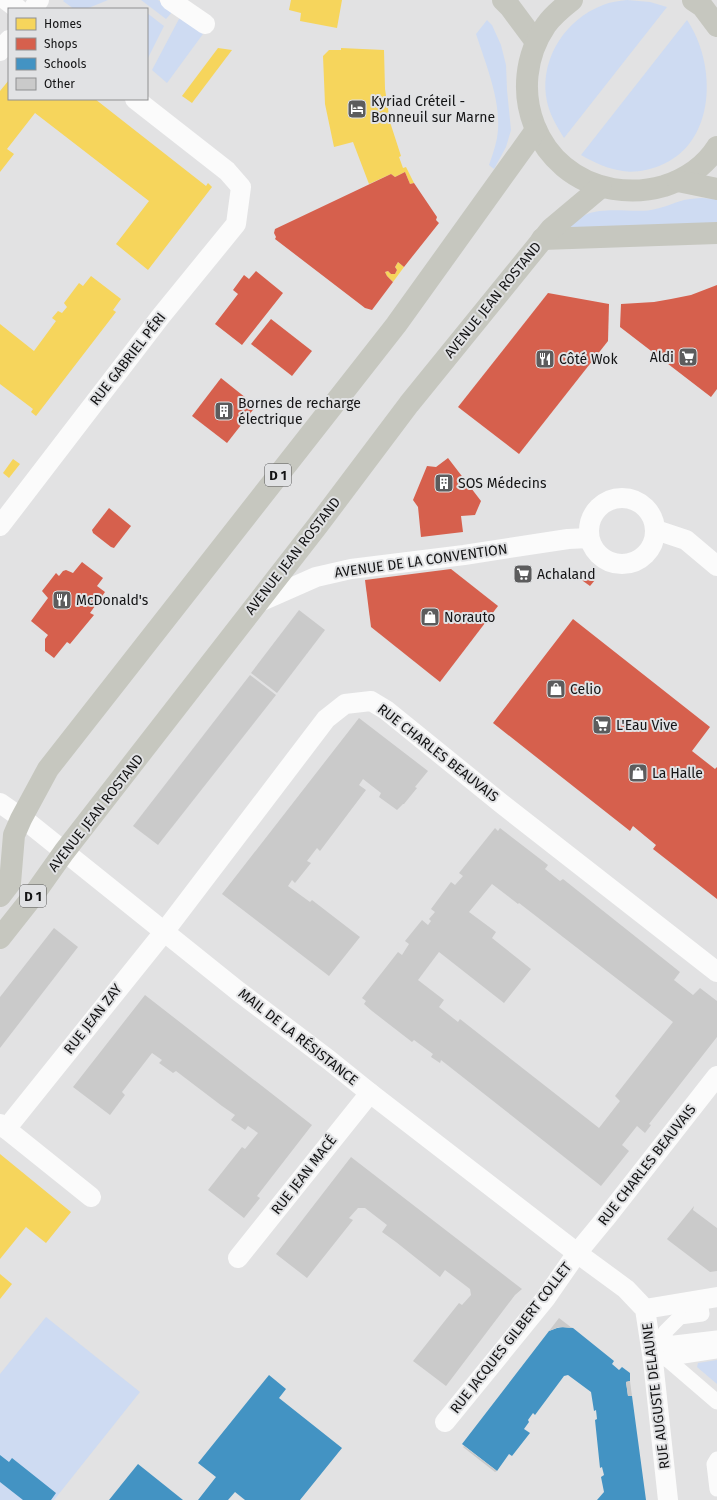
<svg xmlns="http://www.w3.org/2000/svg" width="717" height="1500" font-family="'Fira Sans',sans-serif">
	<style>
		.green { fill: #cedbf2 }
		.homes { fill: #f6d55c }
		.shops { fill: #d6604d }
		.schools { fill: #4393c3 }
		.building { fill: #cacaca; fill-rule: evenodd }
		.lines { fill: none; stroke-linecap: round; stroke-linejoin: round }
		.pedestrian { stroke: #fbfbfb; stroke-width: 15 }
		.minor { stroke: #fbfbfb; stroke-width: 20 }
		.primary { stroke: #c6c7bf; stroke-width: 22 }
		.labels { text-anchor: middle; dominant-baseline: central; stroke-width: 4; stroke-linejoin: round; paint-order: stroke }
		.shield { fill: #e1e2e4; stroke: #525253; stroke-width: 1 }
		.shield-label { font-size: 13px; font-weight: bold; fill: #141415 }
		.poi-label { font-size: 14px; fill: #141415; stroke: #e1e2e4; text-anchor: start }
		.street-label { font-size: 14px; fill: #141415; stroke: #e1e2e4 }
	</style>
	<rect width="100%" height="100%" fill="#e2e2e3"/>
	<g class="green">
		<polygon points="64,0 108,0 86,9 74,9 63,1"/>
		<polygon points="141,0 158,0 173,11 166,19"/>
		<path d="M627,0L650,2L667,7L564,138C556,125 548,112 546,96C541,57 566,19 603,5C610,2 619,1 627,0Z"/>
		<polygon points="147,13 164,26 147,60"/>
		<polygon points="180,17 203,34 167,83 152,70"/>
		<path d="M487,20L492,25L501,45L506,65L507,90L511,130L506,147L494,169L489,165C492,156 495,148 497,138C503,105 486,65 476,34Z"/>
		<path d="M687,20C717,64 717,144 659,166C648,170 635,173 623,171C608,169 595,163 581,155Z"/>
		<path d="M702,198L717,199V229L567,233C582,200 624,214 651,210C663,208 673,203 684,200C690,199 696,198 702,198Z"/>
		<polygon points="46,1317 140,1392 54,1500 0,1500 0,1374"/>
		<polygon points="717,1360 717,1384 697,1367 698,1363"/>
	</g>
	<g class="homes">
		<polygon points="291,0 342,0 337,28 300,21 301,13 289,10"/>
		<polygon points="218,48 232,50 192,103 182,96"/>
		<polygon points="341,48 384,50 385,89 390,122 401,156 399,157 403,168 406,167 414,183 410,184 405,172 395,177 391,174 369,184 353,142 334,147 325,104 323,56 329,50 341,50"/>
		<polygon points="9,80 9,99 95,99 206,186 208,183 212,187 148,270 116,244 149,201 35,113 7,149 14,154 0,172 0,91"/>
		<polygon points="398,262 404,267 393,282 387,276 385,272 388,271 391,274 395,274 397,270 395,267"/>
		<polygon points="91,276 121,299 113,310 116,312 36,416 31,412 33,409 0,384 0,324 34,351 56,321 52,318 58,311 62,313 67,307 64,303 79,283 83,286"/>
		<polygon points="13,459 20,464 9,478 3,473"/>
		<polygon points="0,1154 71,1212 46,1243 26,1227 0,1259"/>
		<polygon points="0,1274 12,1284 0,1299"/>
	</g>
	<g class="shops">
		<polygon points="405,172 410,184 414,183 437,217 436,220 439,223 404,267 398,262 395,267 397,270 395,274 391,274 388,271 385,272 387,276 393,282 372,310 365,308 275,239 276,237 274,233 275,229 391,174 395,177"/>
		<polygon points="256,271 283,293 242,345 215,324 238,294 233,290 244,275 249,279"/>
		<polygon points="717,285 717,389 711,397 620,327 621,304 654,302 671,299 691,295"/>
		<polygon points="548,293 609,304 608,341 519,454 458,407"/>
		<polygon points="271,319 312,351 292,376 251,344"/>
		<polygon points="221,378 256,406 227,443 192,416"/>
		<polygon points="448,458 481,501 475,515 461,516 463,532 421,537 418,507 413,500 427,466 436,467"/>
		<polygon points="109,508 131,526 114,548 111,547 93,533 92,530"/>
		<polygon points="82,562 103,578 97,586 105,592 90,613 94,615 70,644 67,642 54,658 45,651 45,639 48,635 31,621 48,598 42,591 56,573 59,576 63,571 66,570 73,573"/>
		<polygon points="451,569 498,606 440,682 371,627 365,580"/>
		<polygon points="581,570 595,580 590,586 576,576"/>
		<polygon points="573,619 710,727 692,751 715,769 717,767 717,899 653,849 656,845 645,836 633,826 630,831 493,723"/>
	</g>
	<g class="schools">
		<polygon points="563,1327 573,1328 614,1361 612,1364 619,1370 622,1367 630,1373 630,1381 626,1382 628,1396 632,1396 646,1500 597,1500 604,1492 601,1477 604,1475 602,1467 600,1468 595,1420 597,1419 596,1410 594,1411 591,1392 568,1375 564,1376 535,1415 533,1413 528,1420 529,1422 524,1429 530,1433 512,1456 509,1454 497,1471 462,1444 549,1331 557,1328"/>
		<polygon points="269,1375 286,1389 279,1398 342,1448 300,1500 245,1500 235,1492 228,1500 198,1500 216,1477 198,1463"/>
		<polygon points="0,1455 9,1462 12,1458 56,1493 51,1500 23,1500 0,1482"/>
		<polygon points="138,1464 183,1500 109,1500"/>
	</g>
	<g class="building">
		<polygon points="299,610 325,630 277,693 251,673"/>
		<polygon points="250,675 276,695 158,845 133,826"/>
		<polygon points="359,718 428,771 415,787 417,788 404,804 403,804 397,810 379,797 381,793 363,779 359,785 366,790 320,851 317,848 307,861 311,863 295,883 292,880 288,886 310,902 312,900 360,937 329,976 222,894"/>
		<path d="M495,828L498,831L500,828L548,865L545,869L560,881L563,879L680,972L674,980L693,995L700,988L717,1001V1037L649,1124L651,1125L645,1133L637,1126L622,1145L629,1151L601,1186L441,1060L440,1063L431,1057L433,1054L414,1040L412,1042L372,1011L364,1004L366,1001L362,998L398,952L402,955L409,944L405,941L422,920L428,925L431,921L429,919L435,912L431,909L451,882L455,885L463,876L459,873ZM492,884L518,904L519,903L673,1022L615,1096L620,1101L599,1128L460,1019L458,1022L439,1007L444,1000L418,980L439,952L504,1003L531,969L492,938L496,932L469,912Z"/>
		<polygon points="54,928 78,947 0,1048 0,997"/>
		<polygon points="145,995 312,1125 257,1196 260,1198 244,1218 208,1190 242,1147 245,1149 258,1133 248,1126 245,1130 231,1120 235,1115 222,1106 176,1071 173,1073 159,1063 162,1060 152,1053 122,1092 125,1095 110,1115 73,1087"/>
		<polygon points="351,1157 522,1289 515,1295 446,1386 413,1361 459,1303 462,1305 471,1295 470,1289 445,1270 440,1277 396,1242 382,1232 387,1225 365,1208 358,1208 349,1218 353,1220 307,1278 276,1254"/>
		<polygon points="694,1206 693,1210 717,1228 717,1271 710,1272 668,1240 667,1239"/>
		<polygon points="559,1318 572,1328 559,1327 549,1331"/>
		<polygon points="630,1381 632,1396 628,1396 626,1382"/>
		<polygon points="464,1446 497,1471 495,1472 463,1447"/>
	</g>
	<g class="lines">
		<g class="pedestrian">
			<polyline points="701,1307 702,1314 680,1317 665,1332 667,1359 717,1402"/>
			<polyline points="666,1344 717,1338"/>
			<polyline points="664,1359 717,1351"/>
			<polyline points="717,1459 714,1464 717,1489"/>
		</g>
		<g class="minor">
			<polyline points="6,0 18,9"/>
			<polyline points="170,0 205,24"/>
			<polyline points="33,9 39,0"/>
			<polyline points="0,51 9,40"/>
			<circle cx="622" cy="531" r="33"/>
			<polyline points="0,526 161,316 236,224 241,187 227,171 135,99"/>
			<polyline points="656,530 686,540 717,566"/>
			<polyline points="257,603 316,577 351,569 464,555 568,539 589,538"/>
			<polyline points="0,803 30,824 238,991 329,1060 370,1093 577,1253 626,1289 645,1309 653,1361 668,1500"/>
			<polyline points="0,1124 91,1197"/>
			<polyline points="6,1129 164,932 326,719 345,704 371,701 386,710 502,804 717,972"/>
			<polyline points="238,1258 370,1093"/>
			<polyline points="645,1309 717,1297"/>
			<polyline points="445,1422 545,1299 577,1253 605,1219 717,1076"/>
		</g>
		<g class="primary">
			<polyline points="503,0 510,7 536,42"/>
			<path d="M572,0C563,7 553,15 546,25C503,88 536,176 613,189C631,192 647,191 664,186C685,179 705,166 717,147"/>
			<polyline points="693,0 702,6 717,26"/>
			<polyline points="678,181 717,189"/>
			<polyline points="542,239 717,233"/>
			<polyline points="0,896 10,883 14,835 21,819 48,769 396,325 536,130"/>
			<polyline points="0,938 30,900 64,852 318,525 409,404 551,229 601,187"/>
		</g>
	</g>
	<defs>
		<symbol id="hotel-square" viewBox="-11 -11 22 22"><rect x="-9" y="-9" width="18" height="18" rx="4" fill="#5c5c5d" stroke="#e1e2e4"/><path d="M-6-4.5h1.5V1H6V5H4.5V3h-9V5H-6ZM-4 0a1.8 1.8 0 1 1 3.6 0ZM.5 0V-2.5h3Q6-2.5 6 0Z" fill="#fff"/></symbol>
		<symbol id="supermarket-square" viewBox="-11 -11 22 22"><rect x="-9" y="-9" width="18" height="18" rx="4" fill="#5c5c5d" stroke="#e1e2e4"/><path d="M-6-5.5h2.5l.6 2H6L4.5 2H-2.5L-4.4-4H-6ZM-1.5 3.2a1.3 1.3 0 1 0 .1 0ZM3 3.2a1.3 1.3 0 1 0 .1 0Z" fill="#fff"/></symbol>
		<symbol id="restaurant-square" viewBox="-11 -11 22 22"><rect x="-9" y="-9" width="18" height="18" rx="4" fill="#5c5c5d" stroke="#e1e2e4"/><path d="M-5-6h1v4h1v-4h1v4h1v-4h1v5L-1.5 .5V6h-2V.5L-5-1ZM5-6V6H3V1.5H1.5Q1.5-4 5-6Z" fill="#fff"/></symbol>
		<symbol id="building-square" viewBox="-11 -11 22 22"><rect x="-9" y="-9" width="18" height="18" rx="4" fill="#5c5c5d" stroke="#e1e2e4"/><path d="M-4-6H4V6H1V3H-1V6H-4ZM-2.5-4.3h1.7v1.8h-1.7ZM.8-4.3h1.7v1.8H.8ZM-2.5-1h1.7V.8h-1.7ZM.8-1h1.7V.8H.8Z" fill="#fff"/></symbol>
		<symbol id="shop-square" viewBox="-11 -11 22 22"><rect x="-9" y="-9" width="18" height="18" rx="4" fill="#5c5c5d" stroke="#e1e2e4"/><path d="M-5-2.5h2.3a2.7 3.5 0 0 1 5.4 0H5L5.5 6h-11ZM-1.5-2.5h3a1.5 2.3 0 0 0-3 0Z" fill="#fff"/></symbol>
	</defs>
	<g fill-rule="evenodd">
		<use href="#hotel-square" x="346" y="98" width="22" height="22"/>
		<use href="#supermarket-square" x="677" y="346" width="22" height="22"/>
		<use href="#restaurant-square" x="534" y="348" width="22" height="22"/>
		<use href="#building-square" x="213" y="400" width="22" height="22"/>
		<use href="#building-square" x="433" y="472" width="22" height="22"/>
		<use href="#supermarket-square" x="512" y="563" width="22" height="22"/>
		<use href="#restaurant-square" x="51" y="589" width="22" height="22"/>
		<use href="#shop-square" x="419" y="606" width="22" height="22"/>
		<use href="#shop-square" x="545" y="678" width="22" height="22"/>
		<use href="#supermarket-square" x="591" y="714" width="22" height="22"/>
		<use href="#shop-square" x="627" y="762" width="22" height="22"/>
	</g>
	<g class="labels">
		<g class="shield">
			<rect x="265" y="464" width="26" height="22" rx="3"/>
			<rect x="20" y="885" width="26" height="22" rx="3"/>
		</g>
		<g class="shield-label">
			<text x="278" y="475">D 1</text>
			<text x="33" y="896">D 1</text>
		</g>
		<g class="poi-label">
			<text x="371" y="101">Kyriad Créteil -<tspan x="371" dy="16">Bonneuil sur Marne</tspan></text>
			<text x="674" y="357" text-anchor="end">Aldi</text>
			<text x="559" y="359">Côté Wok</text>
			<text x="238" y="403">Bornes de recharge<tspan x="238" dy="16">électrique</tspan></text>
			<text x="458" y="483">SOS Médecins</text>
			<text x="537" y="574">Achaland</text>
			<text x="76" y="600">McDonald's</text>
			<text x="444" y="617">Norauto</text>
			<text x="570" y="689">Celio</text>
			<text x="616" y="725">L'Eau Vive</text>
			<text x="652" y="773">La Halle</text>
		</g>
		<g class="street-label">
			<text transform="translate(493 300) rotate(-51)">AVENUE JEAN ROSTAND</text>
			<text transform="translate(128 359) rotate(-52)">RUE GABRIEL PÉRI</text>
			<text transform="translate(293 556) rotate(-52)">AVENUE JEAN ROSTAND</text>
			<text transform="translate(421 561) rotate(-8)">AVENUE DE LA CONVENTION</text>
			<text transform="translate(438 753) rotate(38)">RUE CHARLES BEAUVAIS</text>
			<text transform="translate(96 813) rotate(-52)">AVENUE JEAN ROSTAND</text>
			<text transform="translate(93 1019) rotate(-52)">RUE JEAN ZAY</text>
			<text transform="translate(298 1037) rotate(38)">MAIL DE LA RÉSISTANCE</text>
			<text transform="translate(647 1165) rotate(-52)">RUE CHARLES BEAUVAIS</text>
			<text transform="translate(304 1175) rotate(-52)">RUE JEAN MACÉ</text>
			<text transform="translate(511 1338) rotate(-52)">RUE JACQUES GILBERT COLLET</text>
			<text transform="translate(656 1396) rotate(-97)">RUE AUGUSTE DELAUNE</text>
		</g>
	</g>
	<rect x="8" y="8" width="140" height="92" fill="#e1e2e4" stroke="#8f9091"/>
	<rect x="16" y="18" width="20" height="12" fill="#f6d55c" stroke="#8f9091"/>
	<text x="44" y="28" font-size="12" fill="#141415">Homes</text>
	<rect x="16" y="38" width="20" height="12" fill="#d6604d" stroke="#8f9091"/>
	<text x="44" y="48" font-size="12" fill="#141415">Shops</text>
	<rect x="16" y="58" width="20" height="12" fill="#4393c3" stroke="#8f9091"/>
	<text x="44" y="68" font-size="12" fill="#141415">Schools</text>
	<rect x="16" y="78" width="20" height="12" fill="#cacaca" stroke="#8f9091"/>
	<text x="44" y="88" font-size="12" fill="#141415">Other</text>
</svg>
